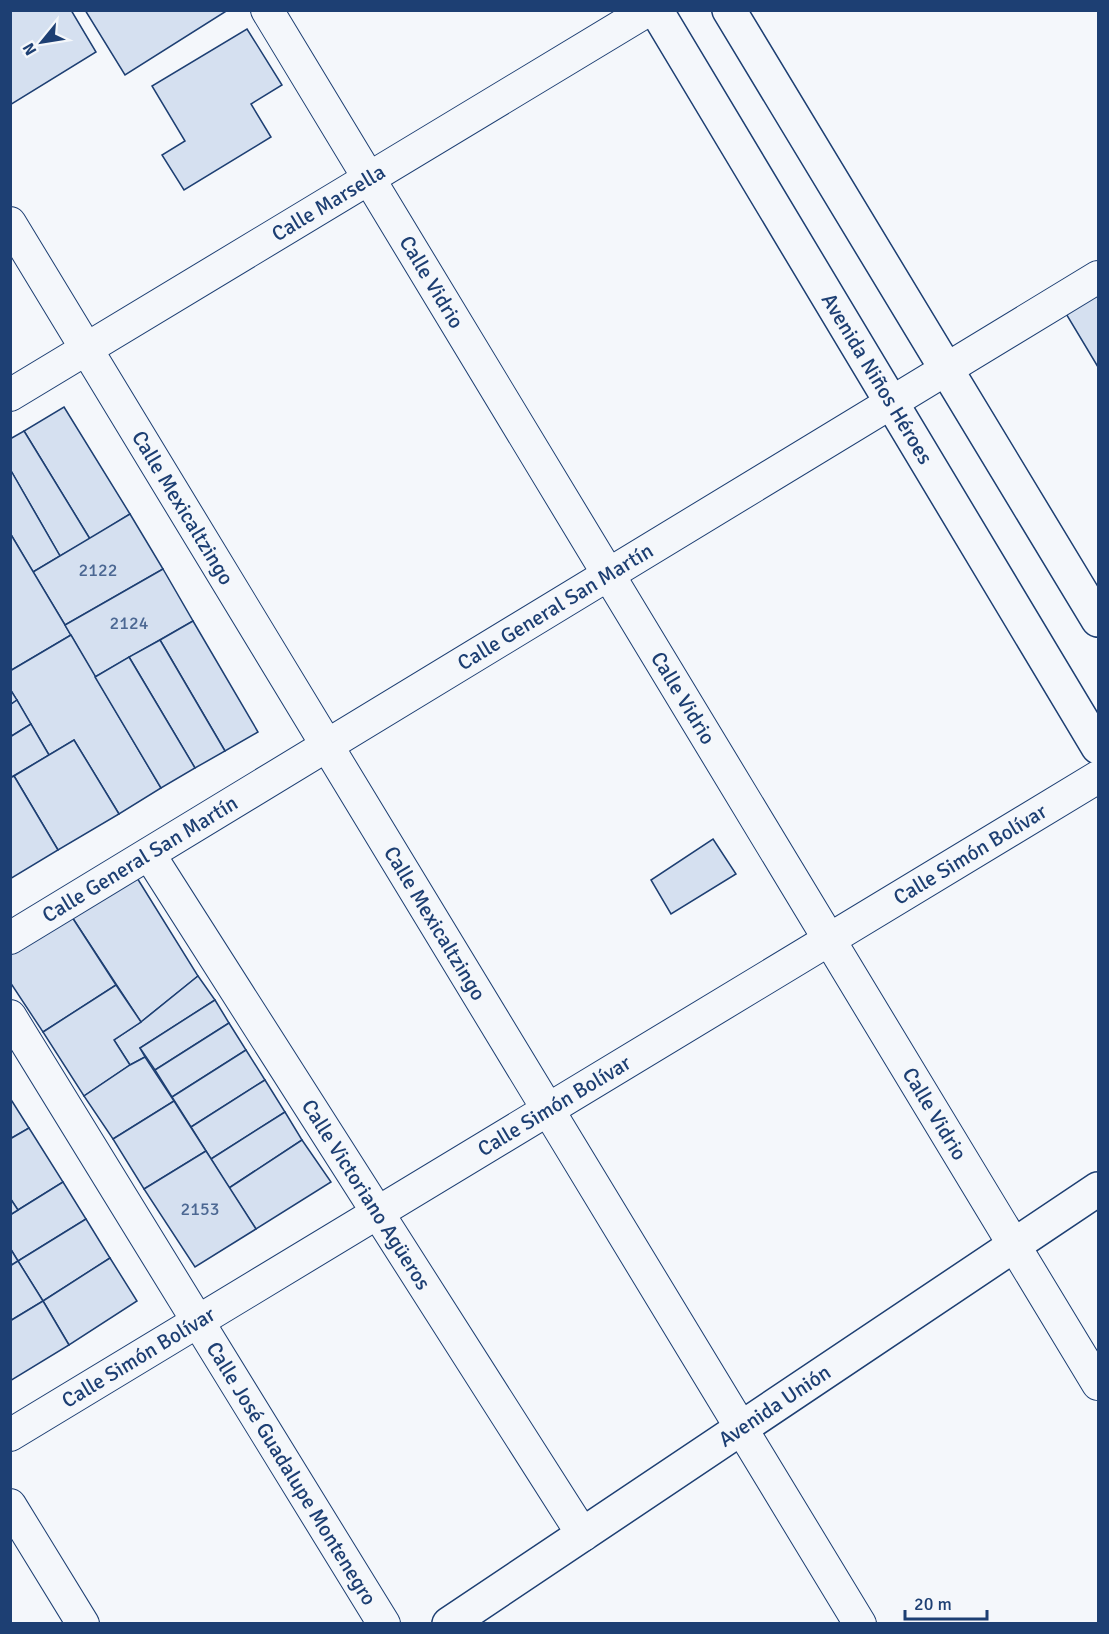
<svg xmlns="http://www.w3.org/2000/svg" width="1109" height="1634" font-family="Signika,sans-serif">
	<style>
		.building { fill: #d5e0f0; stroke: #1d3f73; stroke-width: 1.5 }
		.lines { fill: none; stroke-linecap: round; stroke-linejoin: round }
		.minor-casing { stroke: #1d3f73; stroke-width: 34 }
		.major-casing { stroke: #1d3f73; stroke-width: 36 }
		.minor { stroke: #f4f7fb; stroke-width: 32 }
		.major { stroke: #f4f7fb; stroke-width: 33 }
		.labels { text-anchor: middle; dominant-baseline: central; stroke-width: 4.5; stroke-linejoin: round; paint-order: stroke }
		.number-label { font-size: 18px; fill: #4b6792 }
		.street-label { font-size: 21px; fill: #1d3f73; stroke: #f4f7fb }
	</style>
	<rect width="100%" height="100%" fill="#f4f7fb"/>
	<g class="building">
		<polygon points="10,10 71,10 96,52 10,105"/>
		<polygon points="85,10 228,10 125,75"/>
		<polygon points="247,29 282,85 251,104 271,137 184,190 162,155 185,141 152,86"/>
		<polygon points="1098,292 1098,367 1065,312"/>
		<polygon points="64,407 130,514 90,539 24,431"/>
		<polygon points="24,431 90,539 60,556 10,469 10,439"/>
		<polygon points="10,469 60,556 33,572 10,533"/>
		<polygon points="130,514 163,569 65,625 33,572"/>
		<polygon points="10,533 71,635 10,671"/>
		<polygon points="163,569 193,621 95,677 65,625"/>
		<polygon points="193,621 258,732 225,751 160,640"/>
		<polygon points="71,635 161,788 119,814 74,740 49,755 10,689 10,671"/>
		<polygon points="160,640 225,751 195,768 129,657"/>
		<polygon points="129,657 195,768 161,788 95,677"/>
		<polygon points="10,689 17,700 10,705"/>
		<polygon points="17,700 31,724 10,737 10,705"/>
		<polygon points="31,724 49,755 10,778 10,737"/>
		<polygon points="74,740 119,814 58,850 14,776"/>
		<polygon points="14,776 58,850 10,879 10,778"/>
		<polygon points="713,839 736,874 671,914 651,880"/>
		<polygon points="134,873 198,976 141,1022 70,914"/>
		<polygon points="70,914 116,985 43,1032 10,982 10,952"/>
		<polygon points="198,976 215,1000 140,1048 145,1057 130,1065 114,1040 141,1022"/>
		<polygon points="116,985 141,1022 114,1040 130,1065 84,1096 43,1032"/>
		<polygon points="215,1000 229,1023 155,1070 140,1048"/>
		<polygon points="229,1023 246,1050 172,1097 155,1070"/>
		<polygon points="246,1050 265,1080 191,1127 172,1097"/>
		<polygon points="145,1057 174,1101 113,1139 84,1096 130,1065"/>
		<polygon points="265,1080 285,1112 211,1159 191,1127"/>
		<polygon points="10,1098 29,1128 10,1139"/>
		<polygon points="174,1101 206,1151 144,1189 113,1139"/>
		<polygon points="285,1112 302,1140 229,1188 211,1159"/>
		<polygon points="29,1128 63,1182 18,1210 10,1198 10,1139"/>
		<polygon points="302,1140 331,1182 256,1229 229,1188"/>
		<polygon points="206,1151 256,1229 195,1267 144,1189"/>
		<polygon points="63,1182 86,1219 18,1261 10,1248 10,1215"/>
		<polygon points="10,1198 18,1210 10,1215"/>
		<polygon points="86,1219 110,1258 43,1301 18,1261"/>
		<polygon points="10,1248 18,1261 10,1266"/>
		<polygon points="110,1258 137,1301 69,1345 43,1301"/>
		<polygon points="18,1261 43,1301 10,1321 10,1266"/>
		<polygon points="43,1301 69,1345 10,1381 10,1321"/>
	</g>
	<g class="lines">
		<defs>
			<g id="minor">
				<path id="s1" d="M267,10L1098,1384"/>
				<path id="s2" d="M10,223L860,1624"/>
				<path id="s3" d="M10,395L648,10"/>
				<path id="s4" d="M149,854L583,1535"/>
				<path id="s5" d="M10,938L1098,277"/>
				<path id="s6" d="M10,1016L384,1624"/>
				<path id="s7" d="M10,1435L1098,777"/>
				<polyline points="10,1505 83,1624"/>
			</g>
			<g id="major">
				<path id="s8" d="M656,10L1098,747"/>
				<polyline points="729,10 1098,620"/>
				<path id="s9" d="M449,1624L1098,1189"/>
			</g>
		</defs>
		<use href="#minor" class="minor-casing"/>
		<use href="#major" class="major-casing"/>
		<use href="#minor" class="minor"/>
		<use href="#major" class="major"/>
	</g>
	<g class="labels">
		<g class="number-label">
			<text x="98" y="570">2122</text>
			<text x="129" y="623">2124</text>
			<text x="200" y="1209">2153</text>
		</g>
		<g class="street-label">
			<text stroke="none"><textPath href="#s3" startOffset="372">Calle Marsella</textPath></text>
			<text stroke="none"><textPath href="#s1" startOffset="318">Calle Vidrio</textPath></text>
			<text stroke="none"><textPath href="#s8" startOffset="430">Avenida Niños Héroes</textPath></text>
			<text stroke="none"><textPath href="#s2" startOffset="333">Calle Mexicaltzingo</textPath></text>
			<text stroke="none"><textPath href="#s5" startOffset="638">Calle General San Martín</textPath></text>
			<text stroke="none"><textPath href="#s1" startOffset="804">Calle Vidrio</textPath></text>
			<text stroke="none"><textPath href="#s7" startOffset="1122">Calle Simón Bolívar</textPath></text>
			<text stroke="none"><textPath href="#s5" startOffset="152">Calle General San Martín</textPath></text>
			<text stroke="none"><textPath href="#s2" startOffset="819">Calle Mexicaltzingo</textPath></text>
			<text stroke="none"><textPath href="#s7" startOffset="636">Calle Simón Bolívar</textPath></text>
			<text stroke="none"><textPath href="#s1" startOffset="1290">Calle Vidrio</textPath></text>
			<text stroke="none"><textPath href="#s4" startOffset="404">Calle Victoriano Agüeros</textPath></text>
			<text stroke="none"><textPath href="#s7" startOffset="150">Calle Simón Bolívar</textPath></text>
			<text stroke="none"><textPath href="#s9" startOffset="392">Avenida Unión</textPath></text>
			<text stroke="none"><textPath href="#s6" startOffset="537">Calle José Guadalupe Montenegro</textPath></text>
		</g>
	</g>
	<rect width="1109" height="1634" fill="none" stroke="#1d3f73" stroke-width="24"/>
	<g transform="translate(42 42) rotate(240)" stroke="#f4f7fb" stroke-width="4.5" paint-order="stroke">
	<path d="M0-4.5L10 22L0 15L-10 22Z" fill="#1d3f73"/>
	<text y="-9" font-size="16" font-weight="bold" text-anchor="middle" fill="#1d3f73">N</text>
	</g>
	<path d="M905 1610v9h82v-9" fill="none" stroke="#1d3f73" stroke-width="3"/>
	<text x="914" y="1610" font-size="18" fill="#1d3f73" stroke="#f4f7fb" stroke-width="4.5" paint-order="stroke">20 m</text>
</svg>
